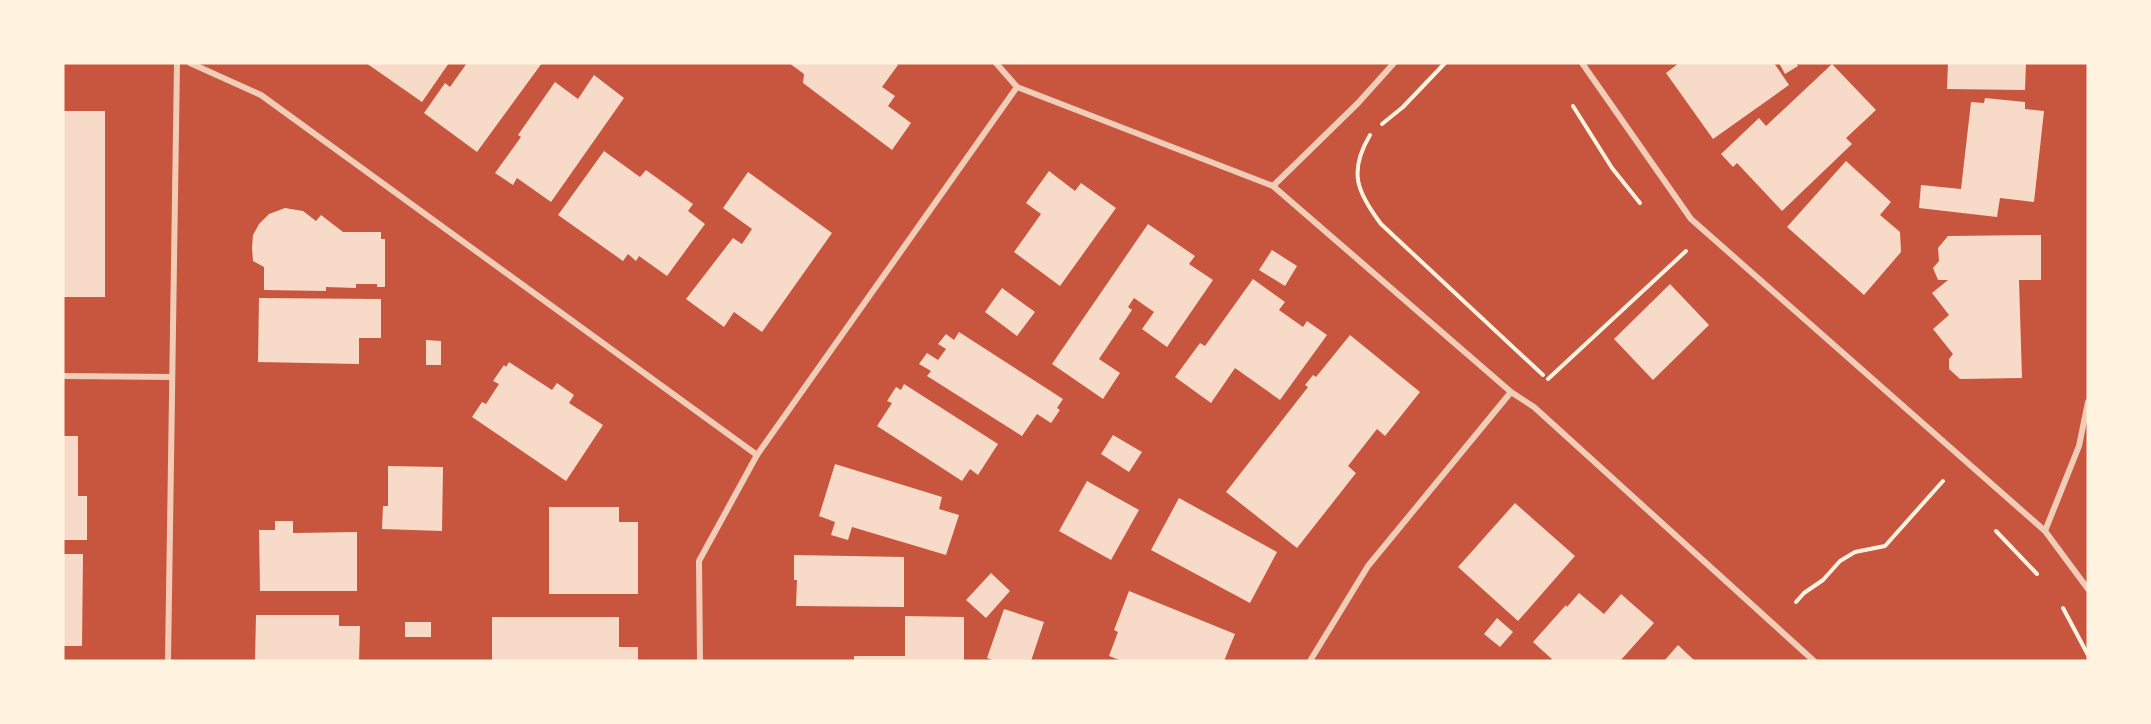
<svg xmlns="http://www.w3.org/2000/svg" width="2151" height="724" font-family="'DM Sans',sans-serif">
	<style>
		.building { fill: #f7dbc8 }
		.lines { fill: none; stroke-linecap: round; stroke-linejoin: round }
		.path { stroke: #fff3e0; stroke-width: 4 }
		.minor { stroke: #f1ccb7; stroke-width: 6 }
	</style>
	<rect width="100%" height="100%" fill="#c8553d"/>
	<g class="building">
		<polygon points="366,63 449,63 422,102"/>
		<polygon points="467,63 542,63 477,152 424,113 445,83 450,87"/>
		<polygon points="789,63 895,63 898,65 882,87 895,96 888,106 911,123 892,150 803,83 804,74"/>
		<polygon points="1679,63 1774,63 1789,85 1713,139 1666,73"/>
		<polygon points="1779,63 1796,63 1798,66 1785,74"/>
		<polygon points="1948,63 2026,63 2025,90 1947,89"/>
		<polygon points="1832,64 1876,110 1846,138 1852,144 1782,211 1737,163 1733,167 1721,154 1759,118 1766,126"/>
		<polygon points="594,75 624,98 551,202 517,178 513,185 495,173 521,137 518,135 555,82 578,99"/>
		<polygon points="1985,98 2025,102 2025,109 2044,111 2034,202 2000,198 1997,217 1919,208 1921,185 1961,189 1971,102 1984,103"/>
		<rect x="63" y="111" width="42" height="186"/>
		<polygon points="604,151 640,177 646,170 693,204 688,211 705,224 667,276 639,256 636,261 628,254 623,261 558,215"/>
		<polygon points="1846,161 1891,202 1880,215 1900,232 1901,252 1864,295 1787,227"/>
		<polygon points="1049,171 1075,191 1081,183 1116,208 1060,286 1014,252 1041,214 1026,203"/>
		<polygon points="748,172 832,233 762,332 734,312 724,327 686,299 733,238 742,244 752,229 723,208"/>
		<polygon points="285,208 303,211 316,221 321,215 343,232 381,232 381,239 385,239 385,287 377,287 377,284 356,284 356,288 326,287 326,291 264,290 264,267 253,261 252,248 253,235 259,224 269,214"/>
		<polygon points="1148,224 1195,256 1189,264 1213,280 1167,347 1142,329 1154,312 1134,298 1128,307 1132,310 1099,359 1120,373 1103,399 1052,364"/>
		<polygon points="2041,235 2041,280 2019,280 2022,378 1960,379 1949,369 1949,359 1953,354 1933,329 1949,315 1932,293 1948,280 1938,280 1933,268 1939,261 1938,248 1948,236"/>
		<polygon points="1272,250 1297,266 1285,286 1259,270"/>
		<polygon points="1253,279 1285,302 1279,310 1303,327 1307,321 1327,335 1280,400 1235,368 1211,403 1175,377 1200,343 1205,346"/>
		<polygon points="1670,284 1709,325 1653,380 1614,339"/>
		<polygon points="1002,288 1035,312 1017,336 985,312"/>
		<polygon points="259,298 381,299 381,338 359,338 359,364 258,362"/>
		<polygon points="959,332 1063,399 1057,408 1060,410 1051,423 1037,414 1022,436 927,376 931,371 919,364 927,353 938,360 946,349 938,344 946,334 954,340"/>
		<polygon points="1350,335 1420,392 1385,436 1377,429 1348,466 1356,473 1297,548 1226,492 1308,387 1305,385 1313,375 1316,377"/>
		<polygon points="426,340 441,341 441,365 426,365"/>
		<polygon points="509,362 552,390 557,383 574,395 569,403 603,425 566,481 472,417 482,402 486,404 499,384 493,381 504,365 506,367"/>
		<polygon points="904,384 998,444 978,475 970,469 962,481 877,426 892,403 887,401 896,387 901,390"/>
		<polygon points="1113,435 1142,452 1129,472 1101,454"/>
		<polygon points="63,436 78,436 78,496 87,496 87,540 63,540"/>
		<polygon points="835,464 942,497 939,509 959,515 946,555 852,527 848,540 831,535 835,522 819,516"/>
		<polygon points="388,466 443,467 442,531 382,529 383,506 388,506"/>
		<polygon points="1087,481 1139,510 1111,560 1059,531"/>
		<polygon points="1179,498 1277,552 1250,603 1151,550"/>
		<polygon points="1515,503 1575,556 1518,621 1458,567"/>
		<polygon points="549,507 619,507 619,522 638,522 638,594 549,594"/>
		<polygon points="275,521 293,521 293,533 357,532 357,591 260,591 259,530 275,530"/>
		<polygon points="63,554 83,554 82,646 63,646"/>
		<polygon points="794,555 904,557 904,607 796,606 797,580 794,580"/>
		<polygon points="991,573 1010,591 986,618 966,600"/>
		<polygon points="1129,591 1235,634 1224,661 1122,661 1109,656 1118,632 1114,630"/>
		<polygon points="1579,593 1604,614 1621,594 1654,623 1620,661 1554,661 1533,642 1566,605 1567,607"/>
		<polygon points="1004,609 1044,622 1031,661 995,661 987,658"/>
		<polygon points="256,615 339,615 339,626 360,626 359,661 255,661"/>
		<polygon points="905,616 964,617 964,661 854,661 854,656 905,656"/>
		<polygon points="492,617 619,617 619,647 638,647 638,661 492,661"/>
		<polygon points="1497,618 1513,632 1500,647 1484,634"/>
		<rect x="405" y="622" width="26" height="15"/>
		<polygon points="1678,645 1695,661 1664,661"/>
	</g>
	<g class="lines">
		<g class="path">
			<polyline points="1573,106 1612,168 1640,203"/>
			<polyline points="1382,124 1403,107 1445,63"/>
			<path d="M1370,135C1348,172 1357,192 1381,224L1543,375"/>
			<polyline points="1548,379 1686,251"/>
			<polyline points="1996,531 2037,574"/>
			<polyline points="1796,602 1804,593 1823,580 1840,561 1855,552 1885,546 1943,481"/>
			<polyline points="2063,608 2088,655"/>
		</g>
		<g class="minor">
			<polyline points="190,63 261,95 757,455"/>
			<polyline points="996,63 1017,87 1273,186 1511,392 1534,407 1814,661"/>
			<polyline points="1582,63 1691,219 2045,531 2088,589"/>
			<polyline points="1273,186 1358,103 1394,63"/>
			<polyline points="63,376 172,377"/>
			<polyline points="2045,531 2079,446 2088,402"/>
			<polyline points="168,661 177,63"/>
			<polyline points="700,661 699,561 757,455 1017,87"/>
			<polyline points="1310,661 1368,566 1511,392"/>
		</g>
	</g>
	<rect width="2151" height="724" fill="none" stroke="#fff3e0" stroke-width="129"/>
</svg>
